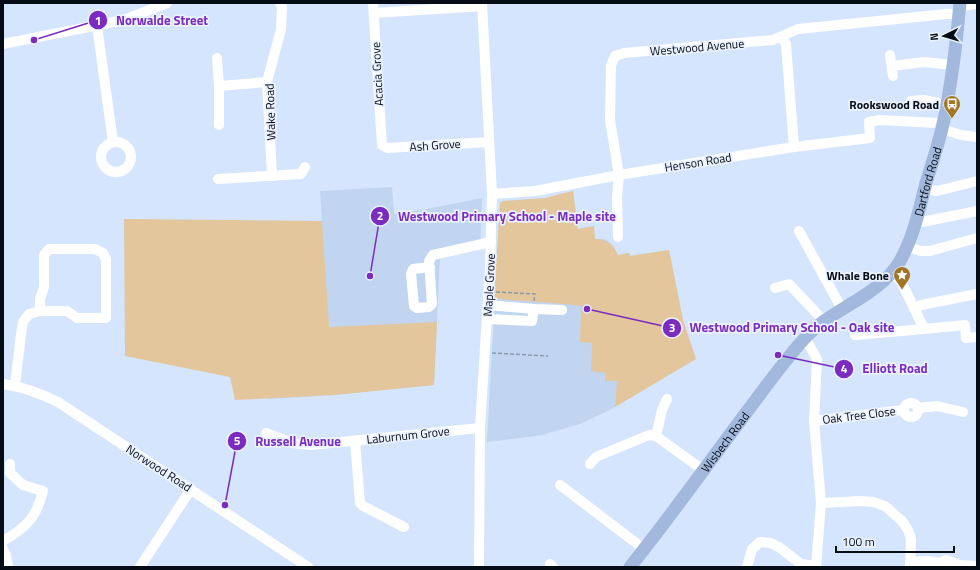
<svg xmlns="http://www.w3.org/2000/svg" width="980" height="570" font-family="'Titillium Web',sans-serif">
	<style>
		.built { fill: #c1d5f1 }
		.green { fill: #e3c69b }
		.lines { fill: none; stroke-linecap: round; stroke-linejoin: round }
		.path { stroke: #8c99ac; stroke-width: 1.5; stroke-dasharray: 4 2; stroke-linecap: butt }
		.minor { stroke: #fff; stroke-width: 10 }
		.major { stroke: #a2b9dd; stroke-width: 13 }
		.labels { text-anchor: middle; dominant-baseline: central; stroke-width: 3.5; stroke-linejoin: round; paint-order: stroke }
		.street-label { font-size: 12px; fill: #060c15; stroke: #e9f2fe }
		.poi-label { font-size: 12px; font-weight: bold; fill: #060c15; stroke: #e9f2fe; text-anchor: end }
		.leader { fill: none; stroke: #7b2cbf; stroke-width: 1.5 }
		.callout-dot { fill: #7b2cbf; stroke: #e9f2fe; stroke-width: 1.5 }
		.mark-label { font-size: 12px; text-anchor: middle; font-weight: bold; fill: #fff }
		.callout-label { font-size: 13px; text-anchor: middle; font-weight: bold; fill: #7b2cbf; stroke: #e9f2fe; stroke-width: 3.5; stroke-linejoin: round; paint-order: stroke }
	</style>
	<rect width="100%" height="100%" fill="#d5e5fe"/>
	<g class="built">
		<polygon points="392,187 394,214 427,209 482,198 480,249 440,258 434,385 334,395 268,399 297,221 322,221 320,191"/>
		<polygon points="573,191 578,229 594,226 595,239 604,239 608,241 613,245 618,255 629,253 630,256 669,250 683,320 696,359 659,380 610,410 580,424 548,433 543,435 487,442 500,203 503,201 545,198"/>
	</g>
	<g class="green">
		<path d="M573,191L578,229L594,226L595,239C608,239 612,244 618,255L629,253L630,256L669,250L683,320L696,359L615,407L617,381H605V373L591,371L592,343L580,342L581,306L564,304L498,299L494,298L500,203L503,201L545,198Z"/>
		<polygon points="124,219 322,221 329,327 437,322 434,385 334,395 235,400 230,377 125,356"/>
	</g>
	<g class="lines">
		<g class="path">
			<polyline points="496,292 535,294 534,301"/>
			<polyline points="492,353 548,356"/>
		</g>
		<g class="minor">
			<polyline points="373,3 382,145 387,148 489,142"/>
			<polyline points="960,6 977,4"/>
			<polyline points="374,13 482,6"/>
			<polyline points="97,26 113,142"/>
			<polyline points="3,44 124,20 167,3"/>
			<polyline points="890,55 893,76"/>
			<polyline points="217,58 219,86 219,125"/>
			<polyline points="892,66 924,62 953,65"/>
			<polyline points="219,86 267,82"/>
			<polyline points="910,105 911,101 924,100 947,105"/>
			<polyline points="942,129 961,135 977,137"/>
			<circle cx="116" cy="157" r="15"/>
			<polyline points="794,147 870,138 869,122 879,120 938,123 943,125"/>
			<polyline points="272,176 267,82 281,29 282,7 280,3"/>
			<polyline points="218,179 301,174 305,167"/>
			<polyline points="925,189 937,191 977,181"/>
			<polyline points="492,194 535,191 619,175 794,147 786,44 781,37"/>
			<polyline points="917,223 977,211"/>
			<polyline points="799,231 842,309"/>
			<polyline points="618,237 617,197 619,175 610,120 611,65 615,56 624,53 773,40 798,29 947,14 958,14"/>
			<polyline points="908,247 921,251 930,251 977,238"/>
			<polyline points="430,267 413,269 411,274 414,306 417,308 429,307 432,304 429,261 433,255 491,242"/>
			<polyline points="775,288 789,284 824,321"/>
			<polyline points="488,305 534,309 562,310"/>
			<polyline points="914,309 921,305 977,294"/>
			<polyline points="487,319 532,321 534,309"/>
			<polyline points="924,329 965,325 966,338 977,337"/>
			<polyline points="855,335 924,329 902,283 893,273"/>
			<polyline points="805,338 817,359 814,421 821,503 816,567"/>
			<path d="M3,384C23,387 40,393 58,402L308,567"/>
			<polyline points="15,386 21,334 23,322 29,314 40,311 67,311 77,318 106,318 106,259 103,253 95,249 49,249 44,255 44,287 40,299 40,311"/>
			<circle cx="911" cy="410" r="7"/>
			<polyline points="918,408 937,406 963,412"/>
			<polyline points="814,421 903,410"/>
			<polyline points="266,433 292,443 311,445 480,428"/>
			<polyline points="656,436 662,410 667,399"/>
			<polyline points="355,441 360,503 363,506 404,527"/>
			<polyline points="590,464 596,457 649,435 656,436 703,470"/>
			<polyline points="560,485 644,549"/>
			<polyline points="821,503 861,501 873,502 885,506 902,521 908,530 911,539 910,567"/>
			<path d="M3,541C27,527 36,518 43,491L23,485L10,473V464"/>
			<polyline points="3,549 6,555 8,567"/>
			<polyline points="910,562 927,561 940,563 946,560 959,565 977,566"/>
			<polyline points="550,564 553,567"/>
			<polyline points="140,567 191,489"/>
			<polyline points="479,567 480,428 490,266 492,194 482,3"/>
			<polyline points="747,567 752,549 760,542 771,543 779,547 801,564 816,566"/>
		</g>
		<path class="major" id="s1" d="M630,567C671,516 709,462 749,409C767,385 784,361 804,339C831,308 879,297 900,261C914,236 919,210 926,183C934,157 943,131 947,104C953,71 957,37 960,3"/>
	</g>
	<defs>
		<symbol id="bus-pin" viewBox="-11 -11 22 30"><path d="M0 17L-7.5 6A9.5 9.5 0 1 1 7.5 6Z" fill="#a27627" stroke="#e9f2fe"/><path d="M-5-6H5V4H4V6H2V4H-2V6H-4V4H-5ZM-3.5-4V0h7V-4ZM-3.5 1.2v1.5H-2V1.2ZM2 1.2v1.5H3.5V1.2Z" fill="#fff"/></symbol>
		<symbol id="sight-pin" viewBox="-11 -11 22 30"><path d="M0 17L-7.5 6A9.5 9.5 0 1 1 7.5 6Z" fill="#a27627" stroke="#e9f2fe"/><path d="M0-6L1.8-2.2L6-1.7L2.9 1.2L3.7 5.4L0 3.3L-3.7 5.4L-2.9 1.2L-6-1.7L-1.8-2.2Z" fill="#fff"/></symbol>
	</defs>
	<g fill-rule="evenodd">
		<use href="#bus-pin" x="942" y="94" width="20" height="27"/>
		<use href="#sight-pin" x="892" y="265" width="20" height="27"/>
	</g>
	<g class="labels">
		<g class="street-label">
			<text transform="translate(697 47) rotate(-5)">Westwood Avenue</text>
			<text transform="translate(377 74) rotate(-93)">Acacia Grove</text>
			<text transform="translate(270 112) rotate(-92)">Wake Road</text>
			<text transform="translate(435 145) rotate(-4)">Ash Grove</text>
			<text transform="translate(698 162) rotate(-9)">Henson Road</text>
			<text stroke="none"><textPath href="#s1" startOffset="496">Dartford Road</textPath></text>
			<text transform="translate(489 285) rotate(-87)">Maple Grove</text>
			<text transform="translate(859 415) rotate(-7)">Oak Tree Close</text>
			<text transform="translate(408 435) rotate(-6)">Laburnum Grove</text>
			<text stroke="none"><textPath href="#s1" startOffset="157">Wisbech Road</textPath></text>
			<text transform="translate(159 468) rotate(33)">Norwood Road</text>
		</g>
		<g class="poi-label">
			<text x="939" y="104">Rookswood Road</text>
			<text x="889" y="275">Whale Bone</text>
		</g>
	</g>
	<path class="leader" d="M34 40L98 20M370 276L380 216M587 309L672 328M778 355L844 369M225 505L237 441"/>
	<g class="callout-dot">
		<circle cx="34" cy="40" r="4"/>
		<circle cx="370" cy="276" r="4"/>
		<circle cx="587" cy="309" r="4"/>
		<circle cx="778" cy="355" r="4"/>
		<circle cx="225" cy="505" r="4"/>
		<circle cx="98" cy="20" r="10"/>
		<circle cx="380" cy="216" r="10"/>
		<circle cx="672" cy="328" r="10"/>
		<circle cx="844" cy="369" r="10"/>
		<circle cx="237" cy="441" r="10"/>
	</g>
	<g class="mark-label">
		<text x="98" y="25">1</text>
		<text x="380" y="220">2</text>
		<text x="672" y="332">3</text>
		<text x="844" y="373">4</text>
		<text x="237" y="445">5</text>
	</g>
	<g class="callout-label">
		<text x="162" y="25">Norwalde Street</text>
		<text x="507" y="221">Westwood Primary School - Maple site</text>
		<text x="792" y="332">Westwood Primary School - Oak site</text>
		<text x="895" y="373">Elliott Road</text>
		<text x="298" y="446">Russell Avenue</text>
	</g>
	<rect width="980" height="570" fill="none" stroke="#060c15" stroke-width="8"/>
	<g transform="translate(944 36) rotate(265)" stroke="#e9f2fe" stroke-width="3" paint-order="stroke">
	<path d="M0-3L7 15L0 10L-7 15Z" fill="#060c15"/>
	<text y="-6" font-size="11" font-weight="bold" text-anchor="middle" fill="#060c15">N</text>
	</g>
	<path d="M836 546v6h118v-6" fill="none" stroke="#060c15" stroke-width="2"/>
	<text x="842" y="546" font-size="12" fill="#060c15" stroke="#e9f2fe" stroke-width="3" paint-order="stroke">100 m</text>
</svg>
